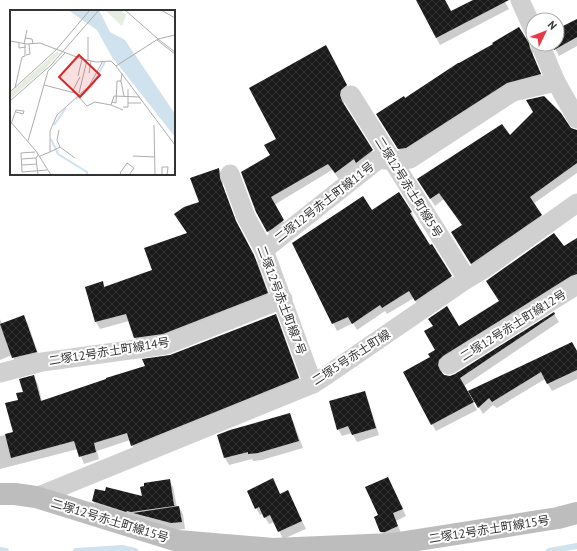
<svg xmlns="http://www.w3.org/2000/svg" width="577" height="551" font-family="'PT Sans','Noto Sans JP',sans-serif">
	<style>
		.shadow { fill: #0003 }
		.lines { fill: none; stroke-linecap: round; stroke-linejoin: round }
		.stream { stroke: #cfe2ee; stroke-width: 6 }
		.building { fill: url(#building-cross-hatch) }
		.street { stroke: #d0d0d0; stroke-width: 19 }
		.secondary { stroke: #bdbdbd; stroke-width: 22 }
		.labels { text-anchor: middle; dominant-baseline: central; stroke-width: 4; stroke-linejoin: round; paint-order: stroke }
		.street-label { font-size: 12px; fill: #333; stroke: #fff }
		.inset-river { fill: none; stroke: #cfe2ee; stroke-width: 2 }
		.inset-road { fill: none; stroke: #adadad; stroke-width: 1 }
		.view { fill: #d62828; fill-opacity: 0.15; stroke: #d62828; stroke-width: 2 }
		.inset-edge { fill: none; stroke: #333; stroke-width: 2 }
	</style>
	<defs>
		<pattern id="building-cross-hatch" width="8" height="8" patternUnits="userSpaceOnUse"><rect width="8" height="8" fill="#1a1a1a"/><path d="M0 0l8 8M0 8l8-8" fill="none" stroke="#333"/></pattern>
	</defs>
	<rect width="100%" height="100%" fill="#fff"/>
	<g class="shadow">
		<polygon points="426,0 445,0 451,12 475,0 504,0 509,9 440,45 419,4"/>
		<polygon points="577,20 577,46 559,56 553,44 557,44 557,31"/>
		<polygon points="528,43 533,51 533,56 544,81 403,156 381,121 405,99 494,44"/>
		<polygon points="330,54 351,93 345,98 344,103 345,108 376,158 339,179 332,170 274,205 287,228 272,239 257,212 271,155 277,139"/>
		<polygon points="570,129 577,131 577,173 533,204 545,222 475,271 456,240 463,225 444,199 435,206 422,186 509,136"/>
		<polygon points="219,169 223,176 223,186 239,229 258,263 271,300 139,345 135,338 129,321 100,329 96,322 86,287 102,282 105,288 153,271 188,234 200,203"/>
		<polygon points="372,211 411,212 415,219 413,221 455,283 420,308 414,298 387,314 385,311 357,330 353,323 337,331 294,243"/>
		<polygon points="577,239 577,282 443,367 442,374 449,377 455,375 554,314 559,322 464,386 477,410 436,431 432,424 432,358 437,351 459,327 500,302 564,248"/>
		<polygon points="275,315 279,322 302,385 136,453 130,440 97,451 99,459 84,464 78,449 0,469 0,436 14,433 19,401 34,377 38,384 42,401 146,367"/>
		<polygon points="24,317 28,324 40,359 17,365 12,355 0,360 0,319 2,324"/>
		<polygon points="577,352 577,379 552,391 545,379 497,408 493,405 483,414 469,391"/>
		<polygon points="364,393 368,400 379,435 357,442 352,433 342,436 338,429"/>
		<polygon points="289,414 293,421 303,448 262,460 253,461 252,459 229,465 225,458 218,436"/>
		<polygon points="388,478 406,516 396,521 401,533 386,539 381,532"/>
		<polygon points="169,480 173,487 177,507 179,507 183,514 185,529 176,530 97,508 93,501 143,497"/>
		<polygon points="273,480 280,495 288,491 306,529 283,539 275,522 269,524 263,514 260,515 256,508"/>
	</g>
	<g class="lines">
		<g class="stream">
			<polyline points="0,550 6,551"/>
			<polyline points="76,551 122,548 135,551"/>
			<polyline points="549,551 577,546"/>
		</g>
	</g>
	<g class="building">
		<polygon points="416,0 445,0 451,11 473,0 509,0 436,38"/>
		<polygon points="577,19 577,37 554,50 552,44 557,44 557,29"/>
		<polygon points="519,27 529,43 530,48 541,74 507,83 406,148 398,149 376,114 404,96 405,98 458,63 459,63 493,44 492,43"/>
		<polygon points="326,45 347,85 341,90 340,95 342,101 373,150 356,163 354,159 335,173 328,164 271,197 284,220 272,229 267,232 256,212 241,172 270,155 264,145 276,139 249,88"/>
		<polygon points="544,96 561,113 571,128 577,130 577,163 530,197 542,215 471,264 451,232 462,225 439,193 430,199 417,179 502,124 510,135 533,112 526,100"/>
		<polygon points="219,168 220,178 236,221 254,255 268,293 163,334 134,338 126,314 95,322 85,287 103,281 104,287 152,270 144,248 187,233 174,214 184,207 199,202 190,178"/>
		<polygon points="399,192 412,212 410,213 430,245 432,244 452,276 415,301 409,291 382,308 380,305 352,324 348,317 332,324 292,243 363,196 372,210"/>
		<polygon points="554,233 564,246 577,238 577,274 571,276 443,356 439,360 438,365 440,370 444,375 450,376 455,374 554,312 555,314 460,378 474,402 431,425 403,372 430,357 428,354 435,350 424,331 433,326 428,319 447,306 459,326 499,301 486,281"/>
		<polygon points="276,314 299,378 131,446 127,433 94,443 96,452 79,457 74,441 11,458 5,434 13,432 5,403 18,400 16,393 23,392 19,379 34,375 41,401 106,379 106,378 145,366 142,359 170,355"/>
		<polygon points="24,315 37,352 12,358 0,324"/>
		<polygon points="572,342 577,351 577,370 547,384 541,372 492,402 489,398 478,408 468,391"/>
		<polygon points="365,391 376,428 352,435 348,426 337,430 329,401"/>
		<polygon points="290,413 299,441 258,453 248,454 248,452 224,458 217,435 230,430"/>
		<polygon points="388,477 403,509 393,513 398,526 385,532 380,532 374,517 378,515 365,487"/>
		<polygon points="273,478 280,494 288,490 302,521 278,532 270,515 264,518 259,507 255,509 247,491"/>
		<polygon points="170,479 174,505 175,505 174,506 131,512 127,511 126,512 92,501 95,489 105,491 106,487 142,496 140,487 144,486 144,483"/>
		<polygon points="179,506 182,522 171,523 133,513"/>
	</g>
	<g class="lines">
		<g class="street">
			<polyline points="520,0 533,29"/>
			<polyline points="540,44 556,82 577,119"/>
			<polyline points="351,95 467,279"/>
			<polyline points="230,174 246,217 264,250 313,384"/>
			<polyline points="264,250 379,159 393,161 410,159 513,92 556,82"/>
			<polyline points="449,365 577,285"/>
			<polyline points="0,373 42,362 166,345 283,299"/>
			<polyline points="36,497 313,384 327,375 467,279 484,269 577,203"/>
		</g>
		<polyline class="secondary" points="0,494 15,494 36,497 178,541 273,549 392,544 558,518 577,513"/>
	</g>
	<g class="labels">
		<g class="street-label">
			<text transform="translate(409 187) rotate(58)">二塚12号赤土町線5号</text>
			<text transform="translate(324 202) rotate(-38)">二塚12号赤土町線11号</text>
			<text transform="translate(282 300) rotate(69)">二塚12号赤土町線7号</text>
			<text transform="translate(513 325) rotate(-32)">二塚12号赤土町線12号</text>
			<text transform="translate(109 351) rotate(-9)">二塚12号赤土町線14号</text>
			<text transform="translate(351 357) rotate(-33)">二塚5号赤土町線</text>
			<text transform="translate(110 520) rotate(17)">二塚12号赤土町線15号</text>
			<text transform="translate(489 529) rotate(-9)">二塚12号赤土町線15号</text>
		</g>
	</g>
	<g transform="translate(10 10)">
		<rect width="165" height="165" fill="#fff"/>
		<path d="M46,42L50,43L35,59L0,89V83Z" fill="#e6ecdf"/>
		<path d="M95,0H111L116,5L112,16Z" fill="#e6ecdf"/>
		<path d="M58,0H89L100,22L115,30L165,104V127L102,47L87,20Z" fill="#cfe2ee"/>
		<path class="inset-river" d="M66,89L82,76L95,52M44,115L56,98M41,129L48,144L77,162V165"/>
		<path class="inset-road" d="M115,0L148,29L106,56L165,135M151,0L165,8M165,25L148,29L165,42M15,28L22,29L23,34M147,30L165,44M0,31L17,34L30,33L72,49L86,52L101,51L106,56M9,33V38L16,37M14,34L17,20M16,45L20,44L19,34M78,50V27M79,63L81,51M68,66L72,49M111,71L114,86M34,75L65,83L77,96L85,92L101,95L104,86L130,87M5,78L12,47L15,46V34M0,82L46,40L80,0M62,82L70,67M69,83L77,50M0,91L41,55L89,0M102,92L106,93L107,71H111L112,63M118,93H131M101,95L113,100M113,97H118V79M0,111L26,141L41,165M1,114L6,100L14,101L13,104L6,102M144,115L145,165M18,131L38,61L55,43M50,137L65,148M25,142L11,143L12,162L37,160M40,142L50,137L47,130L49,120M30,146L40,142V121L47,105L79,76L93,51M123,146L145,147M12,149L26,148M12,155L27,154M28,165L26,148L28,145M112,165L110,163L117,153L124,158L119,165M152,165V157H158L157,165"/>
		<path class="view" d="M69,45L90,65L70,87L49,67Z"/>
		<rect width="165" height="165" class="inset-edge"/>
	</g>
	<g transform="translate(545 32) rotate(47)"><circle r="19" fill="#ffffff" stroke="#adadad"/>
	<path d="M0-3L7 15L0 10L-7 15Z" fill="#e63946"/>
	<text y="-6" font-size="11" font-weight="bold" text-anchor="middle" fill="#333333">N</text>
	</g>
</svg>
